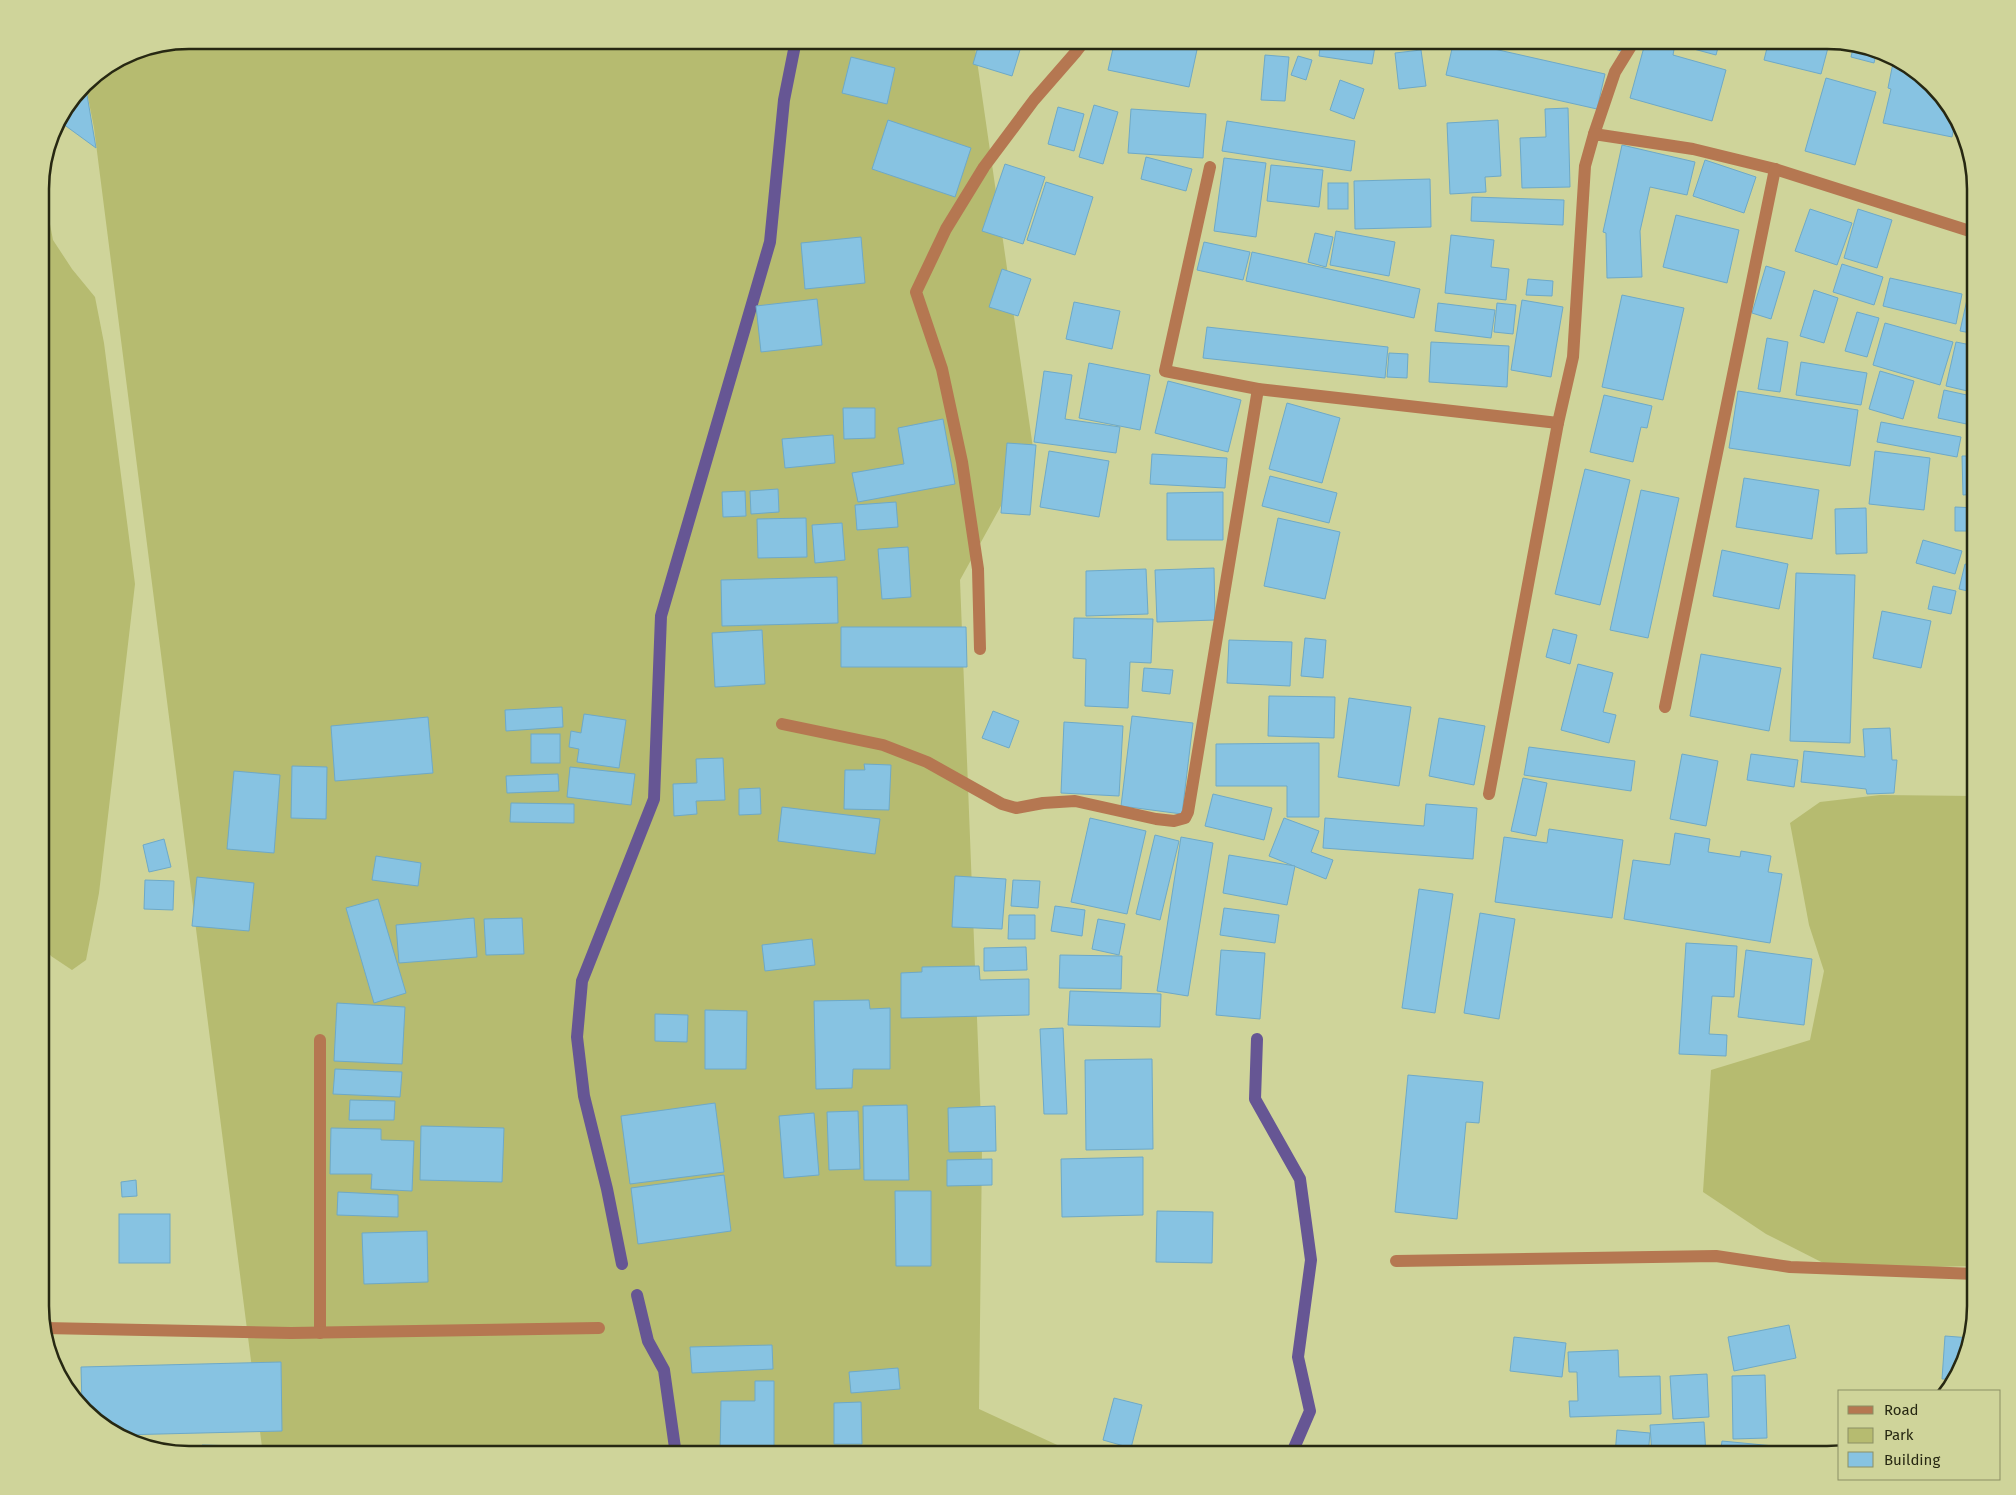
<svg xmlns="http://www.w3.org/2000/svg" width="2016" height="1495" font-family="'Fira Sans',sans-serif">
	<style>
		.green { fill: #b6bb70 }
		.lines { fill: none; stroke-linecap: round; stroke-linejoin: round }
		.stream { stroke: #665694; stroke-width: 12 }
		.building { fill: #87c3e2; stroke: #6ea9c7 }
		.minor { stroke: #b57751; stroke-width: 12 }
		.rim { fill: none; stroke: #272812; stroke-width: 2.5 }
	</style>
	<rect width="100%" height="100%" fill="#cfd49a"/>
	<g class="green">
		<polygon points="189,40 974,40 1033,448 960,580 982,1147 979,1409 1079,1455 263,1455 94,128 85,82 132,51"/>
		<polygon points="41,177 53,240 72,269 95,297 104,343 135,584 99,893 86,960 72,970 51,956 40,940"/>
		<polygon points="1880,795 1976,796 1976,1266 1835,1269 1766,1234 1703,1192 1711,1070 1810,1040 1824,971 1809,925 1790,823 1820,802"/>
	</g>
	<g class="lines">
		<g class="stream">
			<polyline points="1257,1039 1255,1099 1300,1179 1311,1260 1298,1357 1310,1411 1291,1455"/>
			<polyline points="622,1264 607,1189 584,1096 577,1037 582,981 654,799 661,616 770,242 784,100 796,40"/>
			<polyline points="637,1295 648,1341 664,1370 676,1455"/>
		</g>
	</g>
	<g class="building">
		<polygon points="980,40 1023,40 1012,76 973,64"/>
		<polygon points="1115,40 1175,40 1198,45 1189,87 1108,70"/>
		<polygon points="1321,40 1376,40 1372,64 1319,56"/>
		<polygon points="1454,40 1605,74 1597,109 1446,75"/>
		<polygon points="1605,40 1628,40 1624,52 1603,45"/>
		<polygon points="1651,40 1720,40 1716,55 1675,44 1673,55 1726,70 1712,121 1630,98 1644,47 1648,48"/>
		<polygon points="1769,40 1830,40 1821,74 1764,60"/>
		<polygon points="1854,44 1877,49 1874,63 1851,57"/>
		<polygon points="1421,50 1426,86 1399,89 1395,53"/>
		<polygon points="1265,55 1289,57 1285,101 1261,100"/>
		<polygon points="1298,56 1312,60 1306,80 1291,75"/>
		<polygon points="851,57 895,68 887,104 842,93"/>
		<polygon points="1894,58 1918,71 1956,117 1952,137 1883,123 1891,89 1888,88"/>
		<polygon points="1826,78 1876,92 1855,165 1805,151"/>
		<polygon points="1340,80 1364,89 1354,119 1330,110"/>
		<polygon points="85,83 96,148 59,121"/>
		<polygon points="1094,105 1118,112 1103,164 1079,157"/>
		<polygon points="1058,107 1084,114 1074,151 1048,144"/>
		<polygon points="1568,108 1570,187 1522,188 1520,138 1546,137 1545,109"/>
		<polygon points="1131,109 1206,114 1203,158 1128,153"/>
		<polygon points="888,120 971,148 955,197 872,169"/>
		<polygon points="1498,120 1501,176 1485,177 1486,192 1450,194 1447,123"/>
		<polygon points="1227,121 1355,141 1351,171 1222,151"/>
		<polygon points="1622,145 1695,162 1687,195 1650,187 1640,231 1642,277 1607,278 1606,233 1603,232"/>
		<polygon points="1146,157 1192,169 1186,191 1141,179"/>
		<polygon points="1224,158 1266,163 1256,237 1214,231"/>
		<polygon points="1705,160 1756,177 1744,213 1693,196"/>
		<polygon points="1005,164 1045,177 1023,244 982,231"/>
		<polygon points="1271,165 1323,170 1319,207 1267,201"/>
		<polygon points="1430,179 1431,227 1355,229 1354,181"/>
		<polygon points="1046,182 1093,197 1075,255 1027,240"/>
		<rect x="1328" y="183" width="20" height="26"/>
		<polygon points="1472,197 1564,200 1563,225 1471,221"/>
		<polygon points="1810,209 1852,223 1837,265 1795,251"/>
		<polygon points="1858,209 1892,220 1877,268 1844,258"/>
		<polygon points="1676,215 1739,230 1727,283 1663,267"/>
		<polygon points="1336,231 1395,242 1389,276 1330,265"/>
		<polygon points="1315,233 1333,237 1326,267 1308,262"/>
		<polygon points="1451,235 1494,240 1491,267 1509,269 1506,300 1445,293"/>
		<polygon points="861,237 865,283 805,289 801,243"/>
		<polygon points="1204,242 1250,252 1243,280 1197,270"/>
		<polygon points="1252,252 1420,289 1414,318 1246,281"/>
		<polygon points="1842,264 1883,277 1874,305 1833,292"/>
		<polygon points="1766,266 1785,272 1771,319 1752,313"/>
		<polygon points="1002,269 1031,279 1018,316 989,307"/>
		<polygon points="1890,278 1962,294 1956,324 1883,306"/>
		<polygon points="1528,279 1553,281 1552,296 1526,295"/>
		<polygon points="1814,290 1838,298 1824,343 1800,336"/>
		<polygon points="1622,295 1684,308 1663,400 1602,387"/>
		<polygon points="1968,295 1976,297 1976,334 1960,331"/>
		<polygon points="817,299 822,345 761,352 756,306"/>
		<polygon points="1522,300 1563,307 1551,377 1511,370"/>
		<polygon points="1074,302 1120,311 1112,349 1066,339"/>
		<polygon points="1438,303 1495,310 1491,338 1435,331"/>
		<polygon points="1497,303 1516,305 1513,334 1494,332"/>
		<polygon points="1857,312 1879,318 1867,357 1845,351"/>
		<polygon points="1885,323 1953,342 1940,385 1873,365"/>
		<polygon points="1207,327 1388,347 1385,378 1203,358"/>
		<polygon points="1767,338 1788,342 1780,392 1758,389"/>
		<polygon points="1431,342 1509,346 1507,387 1429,382"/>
		<polygon points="1956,342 1976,346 1976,393 1946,386"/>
		<polygon points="1389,353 1408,354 1407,378 1387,377"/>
		<polygon points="1801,362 1867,373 1861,405 1796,395"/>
		<polygon points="1089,363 1150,375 1140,430 1079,418"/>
		<polygon points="1044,371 1072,375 1065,419 1120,427 1116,453 1034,442"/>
		<polygon points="1880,371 1914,381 1903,419 1869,409"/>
		<polygon points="1168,381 1241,400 1228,452 1155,433"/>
		<polygon points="1944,390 1976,397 1976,426 1938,418"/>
		<polygon points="1738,391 1858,410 1850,466 1729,448"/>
		<polygon points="1604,395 1652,406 1647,428 1641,427 1633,462 1590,452"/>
		<polygon points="1287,403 1340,418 1322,483 1269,469"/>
		<polygon points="843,408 875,408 875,438 844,439"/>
		<polygon points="943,419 955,484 858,502 852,473 904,464 898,428"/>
		<polygon points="1881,422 1961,437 1957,457 1877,442"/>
		<polygon points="833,435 835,463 785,468 782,439"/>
		<polygon points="1007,443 1036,445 1030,515 1001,513"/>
		<polygon points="1049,451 1109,461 1099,517 1040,507"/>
		<polygon points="1875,451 1930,458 1924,510 1869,504"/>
		<polygon points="1152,454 1227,458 1225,488 1150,484"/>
		<polygon points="1962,456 1976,456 1976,494 1963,495"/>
		<polygon points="1585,469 1630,480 1600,605 1555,594"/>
		<polygon points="1270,476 1337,493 1329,523 1262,506"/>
		<polygon points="1744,478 1819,490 1812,539 1736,527"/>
		<polygon points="778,489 779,512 751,514 750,491"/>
		<polygon points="1641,490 1679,498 1648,638 1610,630"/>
		<polygon points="745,491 746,516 723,517 722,492"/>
		<polygon points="1223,492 1223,540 1167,540 1167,493"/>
		<polygon points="896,502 898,527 857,530 855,505"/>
		<polygon points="1955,507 1976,508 1976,531 1955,531"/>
		<polygon points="1866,508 1867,553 1836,554 1835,509"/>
		<polygon points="806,518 807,557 758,558 757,519"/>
		<polygon points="1278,518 1340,532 1325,599 1264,586"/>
		<polygon points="842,523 845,560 815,563 812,525"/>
		<polygon points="1923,540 1962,551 1955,574 1916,563"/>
		<polygon points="908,547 911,597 882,599 878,549"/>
		<polygon points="1722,550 1788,564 1779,609 1713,596"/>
		<polygon points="1965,564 1976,567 1976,593 1959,589"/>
		<polygon points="1214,568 1215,620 1157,622 1155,570"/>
		<polygon points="1146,569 1148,614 1086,616 1086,571"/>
		<polygon points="1796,573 1855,575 1850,743 1790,741"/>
		<polygon points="837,577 838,623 722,626 721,580"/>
		<polygon points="1933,586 1956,591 1951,614 1928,609"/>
		<polygon points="1882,611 1931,621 1921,668 1873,658"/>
		<polygon points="1074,618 1153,619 1151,663 1130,662 1128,708 1085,706 1086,659 1073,658"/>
		<polygon points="841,627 966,627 967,667 841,667"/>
		<polygon points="1553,629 1577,635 1570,664 1546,657"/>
		<polygon points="762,630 765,684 715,687 712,633"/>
		<polygon points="1305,638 1326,640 1323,678 1301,676"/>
		<polygon points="1229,640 1292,642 1290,686 1227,683"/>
		<polygon points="1701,654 1781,668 1769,731 1690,716"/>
		<polygon points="1578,664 1613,673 1603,712 1616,715 1609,743 1561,730"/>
		<polygon points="1144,668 1173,670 1170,694 1142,691"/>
		<polygon points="1269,696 1335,697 1334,738 1268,736"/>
		<polygon points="1349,698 1411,707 1399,786 1338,777"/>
		<polygon points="562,707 563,727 506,731 505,710"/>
		<polygon points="993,711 1019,721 1009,748 982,738"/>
		<polygon points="584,714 626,720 619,768 577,762 579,749 569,747 571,731 581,733"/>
		<polygon points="1132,716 1193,723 1182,814 1121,806"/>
		<polygon points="428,717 433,773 335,781 331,726"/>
		<polygon points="1439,718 1485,726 1474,785 1429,776"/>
		<polygon points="1064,722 1123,726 1119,796 1061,793"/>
		<polygon points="1890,728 1892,760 1897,760 1894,793 1867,794 1866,789 1801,782 1804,751 1865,757 1863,729"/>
		<rect x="531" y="734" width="29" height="29"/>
		<polygon points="1319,743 1319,817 1287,817 1287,786 1216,786 1216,744"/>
		<polygon points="1529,747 1635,761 1631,791 1524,775"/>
		<polygon points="1682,754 1718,761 1706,826 1670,819"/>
		<polygon points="1751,754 1798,760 1794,787 1747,780"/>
		<polygon points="723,758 725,800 696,801 697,814 674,816 673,784 697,783 696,759"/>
		<polygon points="864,764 891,765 889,810 844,809 845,770 865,770"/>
		<polygon points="292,766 327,767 326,819 291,818"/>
		<polygon points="570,767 635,774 631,805 567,797"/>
		<polygon points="234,771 280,775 274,853 227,849"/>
		<polygon points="558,774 559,791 507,793 506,776"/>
		<polygon points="1523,778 1547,783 1536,836 1511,831"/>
		<polygon points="760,788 761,814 739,815 739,789"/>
		<polygon points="1213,794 1272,808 1264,840 1205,826"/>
		<polygon points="511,803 574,804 574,823 510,822"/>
		<polygon points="1426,804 1477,808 1473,859 1323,848 1325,818 1424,826"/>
		<polygon points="782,807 880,819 875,854 778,841"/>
		<polygon points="1090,818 1146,831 1127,914 1071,902"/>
		<polygon points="1284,818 1319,831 1311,852 1333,860 1326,879 1269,856"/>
		<polygon points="1549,829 1623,840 1612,918 1495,902 1504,837 1547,843"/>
		<polygon points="1675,833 1710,839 1708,852 1740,857 1741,851 1771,856 1768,872 1782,874 1770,943 1624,919 1633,860 1670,865"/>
		<polygon points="1155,835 1179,841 1160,920 1136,914"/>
		<polygon points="1181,837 1213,843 1188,996 1157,991"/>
		<polygon points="164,839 171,867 149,872 143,845"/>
		<polygon points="1229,855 1295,866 1287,905 1223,893"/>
		<polygon points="376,856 421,863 418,886 372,880"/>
		<polygon points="955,876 1006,879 1002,929 952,927"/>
		<polygon points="197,877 254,883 249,931 192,926"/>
		<polygon points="145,880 174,881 173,910 144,909"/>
		<polygon points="1013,880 1040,881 1038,908 1011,906"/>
		<polygon points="1419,889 1453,894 1435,1013 1402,1008"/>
		<polygon points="378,899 406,993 374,1003 346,908"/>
		<polygon points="1055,906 1085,910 1082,936 1051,931"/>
		<polygon points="1224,908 1279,915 1275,943 1220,935"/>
		<polygon points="1480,913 1515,919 1499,1019 1464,1013"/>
		<polygon points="1009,915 1035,915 1035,939 1008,939"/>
		<polygon points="474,918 477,957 399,963 396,925"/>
		<polygon points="522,918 524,954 486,955 484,919"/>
		<polygon points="1098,919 1125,924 1119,955 1092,949"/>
		<polygon points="812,939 815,965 765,971 762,945"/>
		<polygon points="1686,943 1737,946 1734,997 1712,996 1709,1034 1727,1035 1726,1056 1679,1054"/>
		<polygon points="1026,947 1027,970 984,971 984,948"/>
		<polygon points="1221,950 1265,953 1260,1019 1216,1015"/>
		<polygon points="1746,950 1812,959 1804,1025 1738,1017"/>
		<polygon points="1060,955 1122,956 1121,989 1059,988"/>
		<polygon points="979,966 980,980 1029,979 1029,1015 901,1018 901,973 922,972 922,967"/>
		<polygon points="1070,991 1161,994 1160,1027 1068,1025"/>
		<polygon points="869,1000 870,1009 890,1008 890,1069 853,1069 852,1088 816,1089 814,1001"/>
		<polygon points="337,1003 405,1007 402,1064 334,1061"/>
		<polygon points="705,1010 747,1011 746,1069 705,1069"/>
		<polygon points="655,1014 688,1015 687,1042 655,1041"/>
		<polygon points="1063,1028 1067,1114 1044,1114 1040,1029"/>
		<polygon points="1152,1059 1153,1149 1086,1150 1085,1060"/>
		<polygon points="335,1069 402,1072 400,1097 333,1094"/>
		<polygon points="1408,1075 1483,1082 1479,1123 1466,1122 1457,1219 1395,1212"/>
		<polygon points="350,1100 395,1101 394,1120 349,1120"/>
		<polygon points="715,1103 724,1172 630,1184 621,1116"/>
		<polygon points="907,1105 909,1180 864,1180 863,1106"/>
		<polygon points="995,1106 996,1151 949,1152 948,1108"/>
		<polygon points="858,1111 860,1169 829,1170 827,1112"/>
		<polygon points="814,1113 819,1175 784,1178 779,1116"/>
		<polygon points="421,1126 504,1128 502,1182 420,1180"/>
		<polygon points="331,1128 381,1129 381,1140 414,1141 412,1191 371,1189 372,1174 330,1174"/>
		<polygon points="1143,1157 1143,1215 1062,1217 1061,1159"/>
		<polygon points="992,1159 992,1185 947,1186 947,1160"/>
		<polygon points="724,1175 731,1231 638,1244 631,1188"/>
		<polygon points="136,1180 137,1196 122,1197 121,1182"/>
		<polygon points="895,1191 931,1191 931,1266 896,1266"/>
		<polygon points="338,1192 398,1195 398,1217 337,1215"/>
		<polygon points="1157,1211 1213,1212 1212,1263 1156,1262"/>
		<rect x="119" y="1214" width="51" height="49"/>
		<polygon points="427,1231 428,1282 364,1284 362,1233"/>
		<polygon points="1789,1325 1796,1358 1734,1371 1728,1337"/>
		<polygon points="1945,1336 1971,1338 1968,1355 1948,1391 1946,1391 1947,1379 1942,1379"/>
		<polygon points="1514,1337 1566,1343 1562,1377 1510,1371"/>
		<polygon points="772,1345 773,1369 692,1373 690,1347"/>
		<polygon points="1618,1350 1619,1377 1660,1376 1661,1414 1570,1417 1569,1401 1578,1401 1577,1372 1569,1372 1568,1352"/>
		<polygon points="281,1362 282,1431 119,1435 98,1424 82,1405 81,1367"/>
		<polygon points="898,1368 900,1389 851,1393 849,1372"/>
		<polygon points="1707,1374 1709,1417 1673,1419 1670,1376"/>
		<polygon points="1765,1375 1767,1438 1733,1439 1732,1376"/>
		<polygon points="755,1381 774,1381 774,1455 720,1455 721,1401 755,1401"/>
		<polygon points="1114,1398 1142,1405 1131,1448 1103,1440"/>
		<polygon points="861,1402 862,1444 834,1444 834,1403"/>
		<polygon points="1704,1422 1706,1455 1652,1455 1650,1425"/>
		<polygon points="1617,1430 1650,1433 1648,1455 1615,1455"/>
		<polygon points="1722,1441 1784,1447 1784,1455 1720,1455"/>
		<polygon points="202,1445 275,1447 274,1455 201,1455"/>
		<polygon points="1485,1448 1534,1452 1533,1455 1485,1455"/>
	</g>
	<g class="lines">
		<g class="minor">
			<polyline points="1594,134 1615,72 1631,46 1632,40"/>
			<polyline points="1210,167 1165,371 1258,389 1558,423 1573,357 1585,166 1594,134 1693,149 1775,169 1976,233"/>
			<polyline points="980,649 978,569 962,462 942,369 916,292 946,229 984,167 1034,100 1075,53 1085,40"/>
			<polyline points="1665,707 1775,169"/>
			<polyline points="782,724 883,745 927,762 1002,804 1016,808 1043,803 1075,801 1156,819 1174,821 1185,818 1188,812 1258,389"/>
			<polyline points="1489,794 1558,423"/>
			<polyline points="320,1040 320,1333"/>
			<polyline points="1396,1261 1716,1256 1790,1267 1976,1274"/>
			<polyline points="44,1328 291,1333 599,1328"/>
		</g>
	</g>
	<path d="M0 0H2016V1495H0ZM189 49H1827A140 140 0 0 1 1967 189V1306A140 140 0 0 1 1827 1446H189A140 140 0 0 1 49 1306V189A140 140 0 0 1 189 49Z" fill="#cfd49a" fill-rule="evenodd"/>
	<path class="rim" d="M189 49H1827A140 140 0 0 1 1967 189V1306A140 140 0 0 1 1827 1446H189A140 140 0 0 1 49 1306V189A140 140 0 0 1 189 49Z"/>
	<rect x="1838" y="1390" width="162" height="90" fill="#cfd49a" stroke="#8c8f64"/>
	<rect x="1848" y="1406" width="25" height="8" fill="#b57751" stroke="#8c8f64"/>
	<text x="1884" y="1415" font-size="15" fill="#272812">Road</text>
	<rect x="1848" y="1428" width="25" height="15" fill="#b6bb70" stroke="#8c8f64"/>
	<text x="1884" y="1440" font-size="15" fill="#272812">Park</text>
	<rect x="1848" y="1452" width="25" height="15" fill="#87c3e2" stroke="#8c8f64"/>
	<text x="1884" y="1465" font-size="15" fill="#272812">Building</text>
</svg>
